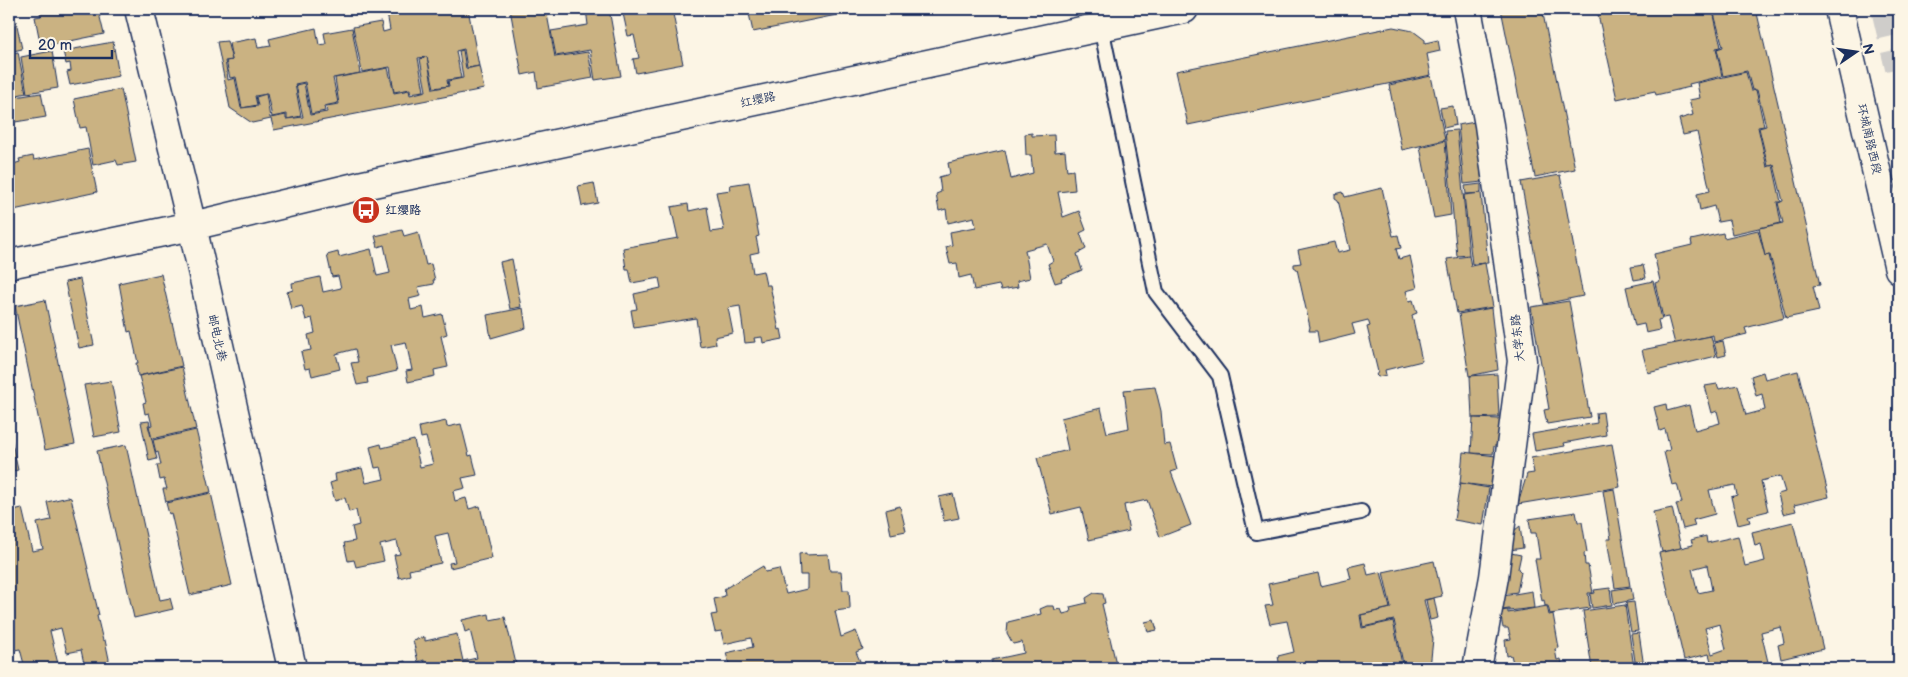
<svg xmlns="http://www.w3.org/2000/svg" width="1908" height="677" font-family="'Balsamiq Sans','LXGW WenKai TC',sans-serif">
	<style>
		.building { fill: #cab282; stroke: #1b2f5e; fill-rule: evenodd }
		.lines { fill: none; stroke-linecap: round; stroke-linejoin: round }
		.primary-tunnel { stroke: #cfcdca; stroke-width: 28; stroke-dasharray: 28 14; stroke-linecap: butt }
		.service-casing { stroke: #1b2f5e; stroke-width: 18 }
		.minor-casing { stroke: #1b2f5e; stroke-width: 31 }
		.tertiary-casing { stroke: #1b2f5e; stroke-width: 31 }
		.primary-casing { stroke: #1b2f5e; stroke-width: 31 }
		.service { stroke: #fcf5e5; stroke-width: 14 }
		.minor { stroke: #fcf5e5; stroke-width: 28 }
		.tertiary { stroke: #fcf5e5; stroke-width: 28 }
		.primary { stroke: #fcf5e5; stroke-width: 28 }
		.labels { text-anchor: middle; dominant-baseline: central; stroke-width: 4.5; stroke-linejoin: round; paint-order: stroke }
		.street-label { font-size: 12px; fill: #1b2f5e; stroke: #fcf5e5 }
		.poi-label { font-size: 12px; font-weight: bold; fill: #1b2f5e; stroke: #fcf5e5; text-anchor: start }
	</style>
	<rect width="100%" height="100%" fill="#fcf5e5"/>
	<filter id="ink" filterUnits="userSpaceOnUse"><feTurbulence type="fractalNoise" baseFrequency=".02" numOctaves="2"/><feDisplacementMap in="SourceGraphic" scale="10" xChannelSelector="R" yChannelSelector="G"/><feConvolveMatrix kernelMatrix="1 2 1 2 8 2 1 2 1" color-interpolation-filters="sRGB"/></filter>
	<g filter="url(#ink)">
		<g class="building">
			<polygon points="39,9 98,9 104,34 41,47 35,17 41,16"/>
			<polygon points="410,9 434,9 435,12 447,9 468,9 479,66 467,68 464,49 456,51 461,78 447,80 448,86 434,88 427,57 418,58 424,91 410,93 410,89 394,92 390,67 362,72 353,27 381,22 383,32 390,30 387,13"/>
			<polygon points="510,9 546,9 555,57 588,52 593,78 538,88 536,72 522,75"/>
			<polygon points="586,9 609,9 621,76 595,80 590,50 556,56 551,31 588,25"/>
			<polygon points="622,9 672,9 683,64 636,73 633,59 639,58 634,35 628,36"/>
			<polygon points="748,9 866,9 753,32"/>
			<polygon points="1501,9 1542,9 1575,169 1535,177"/>
			<polygon points="1601,9 1707,9 1707,12 1713,11 1721,47 1716,48 1722,76 1689,84 1690,87 1656,95 1655,91 1617,99 1597,10"/>
			<polygon points="1708,9 1756,9 1820,285 1813,286 1819,311 1786,318 1770,255 1765,256 1759,228 1783,223 1778,203 1783,201 1774,165 1768,166 1759,128 1766,126 1757,90 1752,90 1747,71 1723,76 1717,49 1723,47 1713,10 1708,11"/>
			<polygon points="16,21 22,49 9,52 9,23"/>
			<polygon points="1393,27 1413,31 1425,40 1425,43 1438,40 1440,51 1427,54 1431,75 1188,125 1176,71"/>
			<polygon points="316,28 319,45 326,44 324,33 352,28 360,73 333,78 338,103 324,106 325,111 311,114 305,82 295,84 301,116 287,119 287,114 272,117 267,94 255,96 257,105 242,108 236,77 230,78 226,61 232,60 229,43 256,38 258,48 271,46 269,39"/>
			<polygon points="227,41 232,60 225,61 227,72 228,80 235,78 241,108 258,106 256,97 266,94 270,118 286,115 286,119 303,117 296,85 304,83 310,115 327,112 326,106 339,104 335,78 388,68 394,93 409,90 410,95 426,91 420,59 427,57 433,89 449,86 448,81 463,78 459,51 463,50 466,69 479,66 484,89 274,130 271,119 252,123 230,108 217,42"/>
			<polygon points="113,42 119,76 70,85 67,72 71,71 70,63 66,64 63,51"/>
			<polygon points="52,51 58,88 27,93 21,57"/>
			<polygon points="18,52 26,93 9,97 9,54"/>
			<polygon points="1746,72 1751,91 1756,90 1764,126 1758,127 1767,167 1773,165 1781,202 1777,202 1781,223 1732,234 1729,220 1718,222 1714,206 1700,210 1697,194 1710,191 1697,132 1683,135 1679,119 1693,115 1689,100 1700,98 1697,83"/>
			<polygon points="1431,76 1445,140 1402,150 1389,85"/>
			<polygon points="121,89 136,162 118,165 116,160 93,165 86,127 80,128 74,99"/>
			<polygon points="41,93 46,117 9,123 9,98"/>
			<polygon points="1453,106 1456,125 1444,128 1440,108"/>
			<polygon points="1475,122 1482,182 1464,184 1458,125"/>
			<polygon points="1457,130 1469,255 1457,256 1445,131"/>
			<polygon points="1032,133 1032,136 1054,135 1055,152 1065,151 1067,171 1073,170 1075,190 1058,192 1063,217 1079,211 1086,230 1080,233 1086,249 1077,254 1082,270 1061,279 1062,281 1055,283 1048,264 1053,261 1047,244 1025,250 1030,278 1017,281 1018,287 1001,290 999,285 974,290 971,275 959,278 957,263 950,264 946,247 952,245 950,232 976,227 974,217 948,223 946,209 939,211 936,194 941,192 939,177 950,174 948,163 1005,150 1011,179 1033,173 1031,155 1026,155 1025,134"/>
			<polygon points="1445,141 1451,215 1434,218 1420,147"/>
			<polygon points="88,149 97,192 9,211 9,160 10,165 20,162 19,159 33,156 34,160"/>
			<polygon points="1560,175 1583,296 1544,304 1521,182"/>
			<polygon points="749,182 759,236 756,237 759,252 750,254 753,273 763,271 766,285 770,285 779,330 781,329 783,339 763,343 762,337 754,338 755,342 745,343 740,306 728,308 733,333 715,337 716,344 700,347 696,318 634,328 631,310 637,309 634,294 661,288 659,278 632,283 629,269 626,269 623,248 678,238 671,207 688,204 689,211 707,207 711,232 724,230 716,192 731,190 730,185"/>
			<polygon points="594,183 598,203 582,206 578,186"/>
			<polygon points="1481,184 1481,193 1466,194 1465,186"/>
			<polygon points="1382,188 1393,236 1398,235 1401,248 1396,249 1399,259 1410,256 1417,288 1406,291 1409,301 1413,300 1417,313 1412,315 1422,361 1385,370 1386,375 1378,377 1376,375 1378,372 1367,327 1370,326 1368,320 1352,324 1355,334 1319,343 1317,331 1309,331 1310,327 1297,269 1294,267 1294,264 1301,263 1298,250 1334,242 1337,253 1350,250 1338,200 1335,198 1335,194 1343,192 1345,197"/>
			<polygon points="1481,193 1488,263 1472,264 1464,195"/>
			<polygon points="402,230 404,236 418,232 426,265 431,264 435,280 433,280 434,284 418,287 421,296 409,299 411,310 423,307 425,318 442,314 447,334 441,336 448,367 434,370 435,376 408,382 406,371 412,370 406,342 391,345 397,371 367,378 368,383 357,385 351,363 358,362 355,349 336,354 340,369 312,376 310,368 305,369 301,352 311,350 308,335 315,333 312,318 306,320 302,306 291,309 287,292 293,290 292,283 320,277 323,292 341,288 338,276 332,277 327,255 338,252 339,257 371,249 377,276 390,273 384,245 378,247 375,236"/>
			<polygon points="1758,230 1765,256 1769,255 1784,318 1745,328 1747,334 1714,342 1713,335 1675,344 1668,317 1663,318 1655,283 1660,281 1654,254 1692,245 1691,240 1723,233 1724,238"/>
			<polygon points="1469,256 1471,266 1485,263 1493,307 1457,313 1447,259"/>
			<polygon points="512,259 521,307 510,309 500,262"/>
			<polygon points="1643,265 1646,278 1634,280 1631,267"/>
			<polygon points="161,274 182,366 138,376 136,363 138,363 131,331 128,332 119,283"/>
			<polygon points="80,279 94,345 79,348 65,282"/>
			<polygon points="1653,281 1662,319 1658,320 1660,330 1646,333 1644,324 1635,326 1626,287"/>
			<polygon points="45,300 75,444 45,450 15,306"/>
			<polygon points="1569,301 1590,417 1547,424 1544,410 1549,409 1531,307"/>
			<polygon points="523,308 526,328 491,338 487,315"/>
			<polygon points="1491,308 1498,370 1469,376 1459,314"/>
			<polygon points="1711,336 1716,356 1648,373 1642,350"/>
			<polygon points="1723,341 1726,355 1718,357 1714,343"/>
			<polygon points="182,367 196,429 152,439 149,426 152,425 149,413 145,414 143,403 146,402 139,376"/>
			<polygon points="1798,371 1829,497 1794,505 1796,511 1783,514 1778,494 1785,492 1780,476 1761,481 1768,511 1748,516 1750,522 1738,525 1731,497 1737,495 1735,485 1709,490 1715,514 1693,520 1695,526 1683,529 1676,504 1682,503 1677,484 1672,485 1664,452 1670,450 1665,429 1660,431 1654,407 1666,404 1667,411 1689,405 1695,430 1720,423 1717,411 1712,413 1705,386 1717,384 1719,389 1738,385 1746,415 1765,410 1762,394 1756,396 1751,376 1763,372 1765,379"/>
			<polygon points="1497,374 1499,417 1472,418 1470,376"/>
			<polygon points="111,381 121,432 94,437 84,385"/>
			<polygon points="1155,387 1161,411 1164,445 1170,444 1177,470 1171,472 1191,525 1160,537 1147,500 1124,505 1129,531 1089,540 1081,507 1052,514 1037,458 1068,450 1061,418 1101,408 1107,433 1129,428 1124,390"/>
			<polygon points="1603,412 1606,435 1564,443 1565,446 1535,451 1532,434 1597,423 1596,413"/>
			<polygon points="1473,418 1500,419 1499,446 1494,446 1493,454 1471,453"/>
			<polygon points="149,421 150,425 148,425 157,459 149,461 141,422"/>
			<polygon points="446,421 447,427 461,424 469,456 472,455 477,475 462,478 465,488 453,491 455,501 466,498 469,509 480,506 492,558 450,568 449,563 455,562 448,533 435,536 441,563 409,570 410,575 399,578 394,555 400,554 397,541 380,545 384,561 356,567 354,560 348,561 344,543 355,541 352,527 359,525 356,510 349,512 345,498 335,501 330,483 336,481 335,474 362,468 366,483 384,479 381,467 375,468 370,447 381,444 382,448 414,440 420,467 433,464 426,437 421,438 419,427"/>
			<polygon points="9,429 18,470 9,472"/>
			<polygon points="196,430 211,492 166,502 163,489 167,489 164,479 160,480 157,465 161,465 158,452 156,453 153,440"/>
			<polygon points="1612,444 1620,487 1518,504 1527,474 1534,473 1531,458"/>
			<polygon points="126,445 160,600 170,598 173,609 134,618 97,451"/>
			<polygon points="1463,452 1496,456 1492,487 1460,483"/>
			<polygon points="1460,483 1489,488 1483,525 1454,520"/>
			<polygon points="1614,489 1630,586 1615,588 1607,539 1611,539 1603,491"/>
			<polygon points="211,493 232,585 190,595 171,513 169,514 166,503"/>
			<polygon points="953,494 959,518 944,521 939,497"/>
			<polygon points="68,497 71,498 99,615 97,616 103,641 105,640 109,659 108,663 85,668 81,650 67,653 61,628 50,631 59,668 25,668 20,649 9,651 9,511 22,508 32,551 43,549 37,523 51,520 47,502"/>
			<polygon points="900,506 906,531 891,534 886,510"/>
			<polygon points="1672,508 1681,548 1662,552 1653,512"/>
			<polygon points="1576,512 1578,522 1582,522 1587,552 1584,553 1585,565 1588,565 1593,593 1588,593 1590,608 1550,614 1548,606 1545,606 1544,600 1542,601 1535,559 1540,559 1536,533 1531,533 1529,519"/>
			<path d="M1793,522L1823,649L1781,659L1778,645L1784,643L1781,627L1761,632L1768,662L1741,668H1713L1709,654L1684,660L1659,553L1693,545L1691,540L1706,536L1707,543L1738,536L1745,566L1765,561L1761,544L1755,546L1752,532ZM1707,565L1712,590L1698,593L1692,569ZM1720,624L1726,649L1712,654L1705,628Z"/>
			<polygon points="1520,526 1523,548 1510,550 1509,535"/>
			<polygon points="1506,552 1521,555 1518,569 1521,572 1517,592 1498,595"/>
			<polygon points="806,553 806,555 828,554 830,571 841,571 843,590 849,590 850,605 850,609 835,611 841,637 856,631 863,649 856,652 863,668 825,668 824,665 813,668 725,668 730,667 726,653 753,647 751,638 724,644 721,631 715,632 711,615 717,614 714,599 725,596 724,589 763,566 765,572 779,569 786,594 807,589 807,575 800,575 799,554"/>
			<polygon points="1434,561 1442,596 1424,600 1433,639 1430,668 1390,668 1390,667 1403,663 1394,620 1363,627 1361,615 1391,608 1383,572"/>
			<polygon points="1365,563 1368,575 1381,572 1390,608 1360,615 1362,628 1393,621 1402,664 1388,666 1389,668 1371,668 1370,662 1345,668 1280,668 1278,656 1294,652 1287,621 1270,624 1265,606 1273,605 1268,584 1318,573 1321,586 1351,579 1348,567"/>
			<polygon points="1631,587 1633,600 1614,604 1612,590"/>
			<polygon points="1610,588 1612,605 1592,608 1590,594 1595,593 1594,590"/>
			<polygon points="1532,591 1534,608 1509,611 1509,609 1496,611 1497,597"/>
			<polygon points="1094,593 1103,594 1105,603 1102,604 1117,668 991,668 992,660 1024,653 1022,642 1013,644 1007,633 1008,622 1041,614 1040,609 1047,606 1054,606 1055,610 1061,609 1063,614 1071,612 1070,607 1087,603 1086,598"/>
			<polygon points="1434,598 1438,618 1430,620 1426,600"/>
			<polygon points="1634,602 1638,631 1631,632 1626,603"/>
			<polygon points="1625,605 1634,668 1592,668 1583,611"/>
			<polygon points="1547,606 1549,615 1553,614 1559,648 1555,649 1557,660 1561,659 1563,668 1509,668 1514,667 1511,655 1507,656 1505,640 1511,639 1508,628 1503,628 1500,611 1508,610 1508,613"/>
			<polygon points="489,614 490,620 505,617 517,668 426,668 424,660 418,662 413,640 425,637 425,641 457,634 463,661 477,658 470,630 465,632 462,620"/>
			<polygon points="1154,620 1157,630 1148,632 1145,622"/>
			<polygon points="1639,633 1644,667 1636,668 1631,634"/>
			<polygon points="405,661 407,668 378,668 378,667"/>
			<polygon points="1893,663 1894,668 1869,668"/>
		</g>
		<g class="lines">
			<polyline class="primary-tunnel" points="1885,9 1899,68"/>
			<defs>
				<polyline id="service" points="1101,27 1156,292 1220,376 1256,532 1361,512"/>
				<polyline id="minor" points="1467,9 1489,125 1522,361 1494,577 1477,668"/>
				<g id="tertiary">
					<polyline points="139,9 192,226 292,668"/>
					<polyline points="9,264 192,226 359,186 1184,9"/>
				</g>
				<polyline id="primary" points="1839,9 1899,269"/>
			</defs>
			<use href="#service" class="service-casing"/>
			<use href="#minor" class="minor-casing"/>
			<use href="#tertiary" class="tertiary-casing"/>
			<use href="#primary" class="primary-casing"/>
			<use href="#service" class="service"/>
			<use href="#minor" class="minor"/>
			<use href="#tertiary" class="tertiary"/>
			<use href="#primary" class="primary"/>
		</g>
	</g>
	<defs>
		<symbol id="bus-disc" viewBox="-11 -11 22 22"><circle r="9.5" fill="#c8321e" stroke="#fcf5e5"/><path d="M-5-6H5V4H4V6H2V4H-2V6H-4V4H-5ZM-3.5-4V0h7V-4ZM-3.5 1.2v1.5H-2V1.2ZM2 1.2v1.5H3.5V1.2Z" fill="#fff"/></symbol>
	</defs>
	<g fill-rule="evenodd">
		<use href="#bus-disc" x="350" y="194" width="32" height="32"/>
	</g>
	<g class="labels">
		<g class="street-label">
			<text transform="translate(758 100) rotate(-12)">红缨路</text>
			<text transform="translate(1869 139) rotate(77)">环城南路西段</text>
			<text transform="translate(217 338) rotate(77)">邮电北巷</text>
			<text transform="translate(1518 338) rotate(-96)">大学东路</text>
		</g>
		<g class="poi-label">
			<text x="385" y="210">红缨路</text>
		</g>
	</g>
	<rect width="1908" height="677" fill="none" stroke="#fcf5e5" stroke-width="30"/>
	<rect x="15" y="15" width="1878" height="647" fill="none" stroke="#1b2f5e" stroke-width="2" filter="url(#ink)"/>
	<g transform="translate(1856 52) rotate(77)" stroke="#fcf5e5" stroke-width="4" paint-order="stroke">
	<path d="M0-4L9 19L0 12L-9 19Z" fill="#1b2f5e"/>
	<text y="-8" font-size="14" font-weight="bold" text-anchor="middle" fill="#1b2f5e">N</text>
	</g>
	<path d="M30 50v8h82v-8" fill="none" stroke="#1b2f5e" stroke-width="2.5"/>
	<text x="38" y="50" font-size="15" fill="#1b2f5e" stroke="#fcf5e5" stroke-width="4" paint-order="stroke">20 m</text>
</svg>
